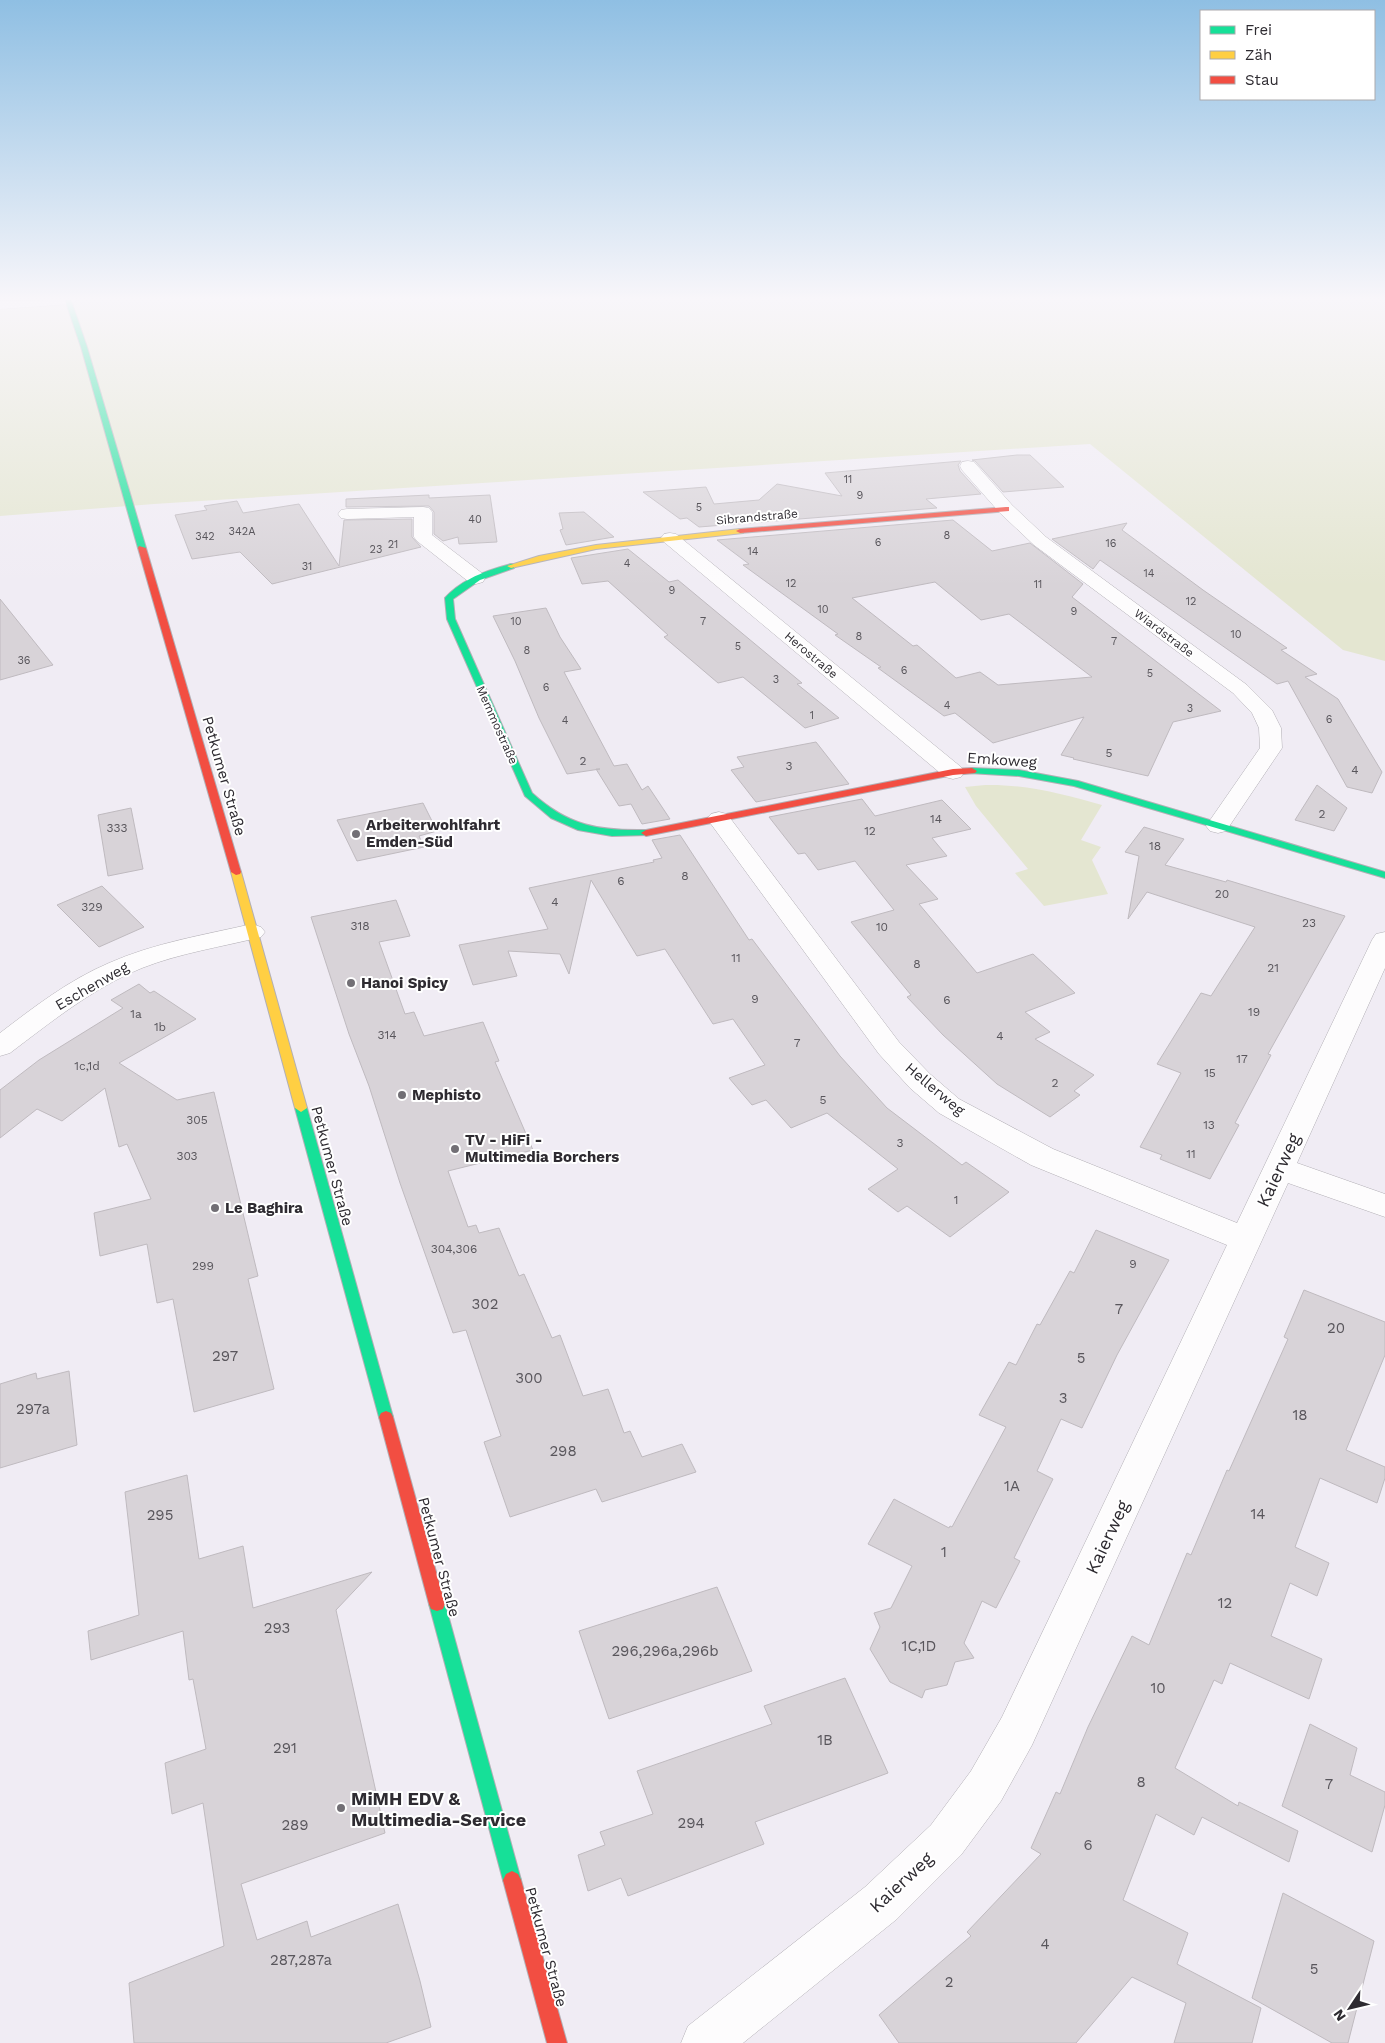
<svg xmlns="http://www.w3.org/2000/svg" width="1385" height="2043" font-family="'Work Sans',sans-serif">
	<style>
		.green { fill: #e4e6d1 }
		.building { fill: #d8d3d8; stroke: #bfbabf; fill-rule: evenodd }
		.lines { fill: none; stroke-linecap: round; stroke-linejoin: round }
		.street-casing { stroke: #b2afb5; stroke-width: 1 }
		.fast-casing { stroke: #b2afb5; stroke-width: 2 }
		.slow-casing { stroke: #b2afb5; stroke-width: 2 }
		.jam-casing { stroke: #b2afb5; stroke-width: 2 }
		.street { fill: #fdfcfd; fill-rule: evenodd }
		.fast { fill: #16e098; fill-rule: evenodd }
		.slow { fill: #ffcf43; fill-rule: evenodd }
		.jam { fill: #f24e42; fill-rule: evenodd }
		.poi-dot { fill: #726f75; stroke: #fff; stroke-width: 2 }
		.labels { text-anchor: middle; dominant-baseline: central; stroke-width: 4; stroke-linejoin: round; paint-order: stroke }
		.far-number-label { font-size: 11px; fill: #59565c }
		.far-street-label { font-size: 12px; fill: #2e2b31; stroke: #fff }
		.number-label { font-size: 12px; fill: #59565c }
		.street-label { font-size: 15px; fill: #2e2b31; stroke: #fff }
		.poi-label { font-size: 15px; font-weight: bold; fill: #2e2b31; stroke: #fff; text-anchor: start }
		.near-number-label { font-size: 15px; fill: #59565c }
		.near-street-label { font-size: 18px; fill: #2e2b31; stroke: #fff }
		.near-poi-label { font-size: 18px; font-weight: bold; fill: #2e2b31; stroke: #fff; text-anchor: start }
	</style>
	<rect width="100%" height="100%" fill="#f0ecf4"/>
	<g class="green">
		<polygon points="71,300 1385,300 1385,661 1343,650 1090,444 154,504 0,516 0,305"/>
		<path d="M985,785C1025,784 1063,794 1102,805L1081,840L1101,847L1092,860L1108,894L1044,906L1015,873L1028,869L976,806L965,787Z"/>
	</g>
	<g class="building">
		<polygon points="1017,455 1030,455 1064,487 1003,492 975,461 972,460"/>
		<polygon points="961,461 958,465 960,471 981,494 926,499 937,508 699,527 687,518 680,519 643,492 706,487 714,504 759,500 777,484 842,496 825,473"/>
		<polygon points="429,495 429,498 490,495 497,542 459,544 458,537 443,541 434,534 434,512 429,506 346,507 346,499"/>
		<polygon points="237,501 243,513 299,504 339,566 344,520 412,519 412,537 421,547 272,584 240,552 192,559 175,515 207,510 204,506"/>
		<polygon points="584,512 614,537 566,545 560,530 563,529 559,513"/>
		<path d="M953,520L992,551L1030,543L1083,584L1072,597L1221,711L1173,722L1148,776L1073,759L1074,758L1061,755L1084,717L993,743L955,713L944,716L878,668L881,667L835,635L838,634L743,565L749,564L717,540ZM935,582L981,620L1009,614L1092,677L998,685L980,672L956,678L917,645L913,646L852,598Z"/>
		<polygon points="1127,523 1122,530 1203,590 1287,648 1281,650 1317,674 1305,677 1338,699 1382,772 1372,793 1347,787 1288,681 1277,684 1100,560 1093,569 1052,539"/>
		<polygon points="628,549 669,582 678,580 802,683 797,684 839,718 805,728 743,677 718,683 664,637 668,635 608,581 582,584 571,558"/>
		<polygon points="0,599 53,665 0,680"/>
		<polygon points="546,608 560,637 581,669 564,672 614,766 627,764 642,790 648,786 670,819 642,824 631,804 619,806 596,769 600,769 567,774 539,718 515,661 493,616"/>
		<polygon points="816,742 849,784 756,802 731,770 744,767 737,757"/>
		<polygon points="1317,785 1347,808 1334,831 1295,820"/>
		<polygon points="862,799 875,816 942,800 971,829 932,838 947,856 906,865 938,899 919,904 977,973 1033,954 1075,993 1025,1012 1050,1032 1035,1039 1094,1075 1074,1091 1080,1095 1050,1117 997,1084 943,1035 907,997 911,995 851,922 894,910 855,861 818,870 805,853 798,854 769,817"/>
		<polygon points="423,803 437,831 419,836 424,847 357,861 337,820"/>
		<polygon points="131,808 143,869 108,876 98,815"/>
		<polygon points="1144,827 1184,839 1165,865 1226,882 1227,880 1345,916 1268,1054 1271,1055 1235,1123 1239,1125 1210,1179 1160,1159 1162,1155 1140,1147 1181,1073 1157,1064 1201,993 1211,996 1255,927 1147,892 1128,919 1139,856 1125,852"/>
		<polygon points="680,835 749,940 752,939 840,1056 887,1108 962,1165 966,1162 1009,1192 950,1237 907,1206 898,1212 868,1189 898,1169 827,1113 791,1128 766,1100 752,1105 729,1078 765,1065 733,1019 713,1024 665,949 637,956 591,880 569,974 560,954 508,951 517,976 473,985 459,945 548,929 529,888 654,862 653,860 662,858 652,840"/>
		<polygon points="102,886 144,927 99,947 57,905"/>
		<polygon points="396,900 410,936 379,942 405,1014 414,1012 424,1036 483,1022 499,1061 495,1062 533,1150 448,1171 468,1227 476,1225 479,1233 499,1228 519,1276 524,1274 552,1338 560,1335 583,1396 608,1389 624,1433 630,1431 642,1457 682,1444 696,1472 602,1502 596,1489 510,1517 484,1442 501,1436 466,1330 453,1333 400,1183 369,1086 349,1034 311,917"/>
		<polygon points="139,984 150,993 154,991 196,1019 119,1063 177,1100 214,1092 258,1276 248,1279 274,1389 194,1412 173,1299 157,1303 147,1244 100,1256 94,1213 151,1199 127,1144 119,1147 105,1088 62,1121 37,1109 0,1138 0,1090 39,1060 123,1008 111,1000"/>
		<polygon points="1096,1230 1169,1260 1117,1355 1082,1428 1061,1419 1037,1471 1053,1479 1014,1558 1020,1561 996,1608 982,1601 964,1643 974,1658 955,1662 947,1685 925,1690 922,1698 890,1682 870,1649 880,1627 874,1613 891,1608 912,1566 868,1544 894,1499 949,1528 950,1526 952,1527 1006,1427 979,1415 1009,1362 1016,1365 1037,1324 1040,1325 1070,1271 1074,1273"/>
		<polygon points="1304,1290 1385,1322 1385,1355 1346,1450 1385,1467 1385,1478 1377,1503 1320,1478 1295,1547 1329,1563 1317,1596 1290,1583 1271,1636 1322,1659 1309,1699 1230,1663 1222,1684 1214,1680 1175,1768 1238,1806 1239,1802 1298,1831 1289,1862 1202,1817 1194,1835 1156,1814 1123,1900 1188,1933 1177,1964 1261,2008 1252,2043 1174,2043 1186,2003 1132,1977 1076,2043 899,2043 879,2015 971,1936 967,1932 1041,1854 1031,1848 1056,1792 1060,1794 1088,1727 1132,1636 1149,1645 1187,1553 1191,1555 1227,1470 1229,1471 1288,1339 1284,1337"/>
		<polygon points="69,1371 77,1445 0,1468 0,1384 36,1373 37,1379"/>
		<polygon points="187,1475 199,1559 243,1546 253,1608 372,1572 336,1610 385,1833 241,1884 257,1940 307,1921 311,1937 398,1904 420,1981 431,2027 386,2043 134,2043 129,1983 224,1946 203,1803 172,1814 165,1763 206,1749 193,1679 189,1680 183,1631 91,1660 88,1631 139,1615 125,1492"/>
		<polygon points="717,1587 752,1671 609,1719 579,1631"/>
		<polygon points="845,1678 888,1773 755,1822 764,1844 628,1896 621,1878 588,1891 578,1855 605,1845 600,1832 653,1814 637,1771 772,1724 764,1706"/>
		<polygon points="1310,1724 1357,1748 1350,1775 1385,1792 1385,1805 1372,1852 1282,1806"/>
		<polygon points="1283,1893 1374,1941 1348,2043 1332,2043 1252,1998"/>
	</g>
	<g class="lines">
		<defs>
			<g id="street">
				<polygon points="77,300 71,304 0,309 0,301"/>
				<polygon points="968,461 974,462 1012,505 1046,537 1247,685 1272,710 1281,728 1282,748 1226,831 1218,833 1210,831 1206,826 1260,748 1259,728 1252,713 1233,693 1034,545 1000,513 962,470 960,466 962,462"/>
				<polygon points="423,507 429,508 432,512 432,535 483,574 485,578 483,582 476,584 469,582 417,541 414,537 414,517 347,519 341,518 338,514 341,510 347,509"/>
				<polygon points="670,533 676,534 961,767 964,772 961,777 953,779 945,777 664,542 661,538 664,534"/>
				<polygon points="719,812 727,814 899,1042 930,1074 959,1099 1053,1149 1237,1223 1372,940 1376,934 1385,932 1385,968 1297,1163 1385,1194 1385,1217 1288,1183 1032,1745 1001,1801 961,1855 897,1919 743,2043 681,2043 688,2026 865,1887 931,1825 971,1771 1002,1717 1227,1245 1031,1165 939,1113 910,1088 879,1054 711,824 707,819 711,814"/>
				<path d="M252,924L261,927L265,932L261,937C221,947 180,953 142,968C93,988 51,1022 10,1053L0,1056V1033C34,1007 69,980 109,963C154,943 204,935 252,924Z"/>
			</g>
			<g id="fast">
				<polygon points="65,300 71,300 87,347 146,548 145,550 138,548 81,347"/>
				<path d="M511,564H514V568L480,580L453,599L455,619L532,793C568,826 599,831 646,830L651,833L649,835L612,836L578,830L551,818L525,796L447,619L445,598C462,579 487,570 511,564Z"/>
				<polygon points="972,768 1019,770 1078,781 1385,872 1385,878 1074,786 1019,776 969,773 967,771"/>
				<polygon points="301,1104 307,1108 393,1417 391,1421 386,1423 381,1421 379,1417 295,1108"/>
				<polygon points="437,1597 443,1599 445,1604 521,1880 518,1886 512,1889 506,1886 503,1880 429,1604 431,1599"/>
			</g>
			<g id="slow">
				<polygon points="740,529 744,531 743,533 596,549 511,568 507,566 539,556 596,545"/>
				<polygon points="236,869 241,872 307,1108 301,1112 295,1108 231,872"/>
			</g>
			<g id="jam">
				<polygon points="1006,507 1009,507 1009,511 740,533 736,531 740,529"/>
				<polygon points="139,546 146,548 241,872 240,874 236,875 231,872 138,548"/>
				<polygon points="972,768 977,771 975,773 953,775 646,836 641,833 646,830 953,769"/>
				<polygon points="386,1411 391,1413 393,1417 445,1604 443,1609 437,1611 431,1609 429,1604 379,1417 381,1413"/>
				<polygon points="512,1871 518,1874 521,1880 567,2043 547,2043 503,1880 506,1874"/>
			</g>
		</defs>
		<use href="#street" class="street-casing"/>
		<use href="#fast" class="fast-casing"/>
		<use href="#slow" class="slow-casing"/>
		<use href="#jam" class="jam-casing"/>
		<use href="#street" class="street"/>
		<use href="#fast" class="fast"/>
		<use href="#slow" class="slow"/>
		<use href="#jam" class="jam"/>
	</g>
	<linearGradient id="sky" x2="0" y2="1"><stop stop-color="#8fbfe3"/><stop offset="0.51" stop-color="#f8f6fa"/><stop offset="1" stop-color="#f8f6fa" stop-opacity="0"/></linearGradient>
	<rect width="1385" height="586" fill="url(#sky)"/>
	<g class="poi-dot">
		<circle cx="356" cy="834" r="5"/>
		<circle cx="351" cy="983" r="5"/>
		<circle cx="402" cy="1095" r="5"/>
		<circle cx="455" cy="1149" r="5"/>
		<circle cx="215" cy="1208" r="5"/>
		<circle cx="341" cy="1808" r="5"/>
	</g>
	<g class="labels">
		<g class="far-number-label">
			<text x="848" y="479">11</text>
			<text x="860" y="495">9</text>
			<text x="699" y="507">5</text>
			<text x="475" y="519">40</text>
			<text x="242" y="531">342A</text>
			<text x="947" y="535">8</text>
			<text x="205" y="536">342</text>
			<text x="878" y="542">6</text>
			<text x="1111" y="543">16</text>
			<text x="393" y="544">21</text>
			<text x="376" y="549">23</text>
			<text x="753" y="551">14</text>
			<text x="627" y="563">4</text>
			<text x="307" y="566">31</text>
			<text x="1149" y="573">14</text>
			<text x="791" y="583">12</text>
			<text x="1038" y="584">11</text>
			<text x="672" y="590">9</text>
			<text x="1191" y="601">12</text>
			<text x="823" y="609">10</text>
			<text x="1074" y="611">9</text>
			<text x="516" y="621">10</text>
			<text x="703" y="621">7</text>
			<text x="1236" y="634">10</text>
			<text x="859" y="636">8</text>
			<text x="1114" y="641">7</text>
			<text x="738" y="646">5</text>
			<text x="527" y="650">8</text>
			<text x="24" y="660">36</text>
			<text x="904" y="670">6</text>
			<text x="1150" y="673">5</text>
			<text x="776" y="679">3</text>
			<text x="546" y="687">6</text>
			<text x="947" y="705">4</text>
			<text x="1190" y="708">3</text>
			<text x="812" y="715">1</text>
			<text x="1329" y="719">6</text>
			<text x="565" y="720">4</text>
		</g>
		<g class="far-street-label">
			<text transform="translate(757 517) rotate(-5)">Sibrandstraße</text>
			<text transform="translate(1164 633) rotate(37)">Wiardstraße</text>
			<text transform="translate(811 655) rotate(40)">Herostraße</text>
			<text transform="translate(497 725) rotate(66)">Memmostraße</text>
		</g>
		<g class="number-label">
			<text x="1109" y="753">5</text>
			<text x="583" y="761">2</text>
			<text x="789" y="766">3</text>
			<text x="1355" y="770">4</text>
			<text x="1322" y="814">2</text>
			<text x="936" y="819">14</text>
			<text x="117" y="828">333</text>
			<text x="870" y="831">12</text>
			<text x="1155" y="846">18</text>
			<text x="685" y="876">8</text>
			<text x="621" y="881">6</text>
			<text x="1222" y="894">20</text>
			<text x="555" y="902">4</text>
			<text x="92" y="907">329</text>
			<text x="1309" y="923">23</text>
			<text x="360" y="926">318</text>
			<text x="882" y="927">10</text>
			<text x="736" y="958">11</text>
			<text x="917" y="964">8</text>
			<text x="1273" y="968">21</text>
			<text x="755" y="999">9</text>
			<text x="947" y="1000">6</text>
			<text x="1254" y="1012">19</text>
			<text x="136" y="1014">1a</text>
			<text x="160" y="1027">1b</text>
			<text x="387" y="1035">314</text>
			<text x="1000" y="1036">4</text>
			<text x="797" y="1043">7</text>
			<text x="1242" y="1059">17</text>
			<text x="87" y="1066">1c,1d</text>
			<text x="1210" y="1073">15</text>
			<text x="1055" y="1083">2</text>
			<text x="823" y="1100">5</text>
			<text x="197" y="1120">305</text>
			<text x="1209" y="1125">13</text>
			<text x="900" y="1143">3</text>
			<text x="1191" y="1154">11</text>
			<text x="187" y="1156">303</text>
			<text x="956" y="1200">1</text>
			<text x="454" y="1249">304,306</text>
			<text x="1133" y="1264">9</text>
			<text x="203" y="1266">299</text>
		</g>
		<g class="street-label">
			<text transform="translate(1002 760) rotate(4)">Emkoweg</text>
			<text transform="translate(224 776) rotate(74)">Petkumer Straße</text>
			<text transform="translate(92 986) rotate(-30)">Eschenweg</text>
			<text transform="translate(935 1089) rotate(40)">Hellerweg</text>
			<text transform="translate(332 1166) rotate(75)">Petkumer Straße</text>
			<text transform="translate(439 1557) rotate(75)">Petkumer Straße</text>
			<text transform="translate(546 1947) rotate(75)">Petkumer Straße</text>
		</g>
		<g class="poi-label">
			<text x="366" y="825">Arbeiterwohlfahrt<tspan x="366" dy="17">Emden-Süd</tspan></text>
			<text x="361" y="983">Hanoi Spicy</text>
			<text x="412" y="1095">Mephisto</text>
			<text x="465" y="1140">TV - HiFi -<tspan x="465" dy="17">Multimedia Borchers</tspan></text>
			<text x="225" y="1208">Le Baghira</text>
		</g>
		<g class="near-number-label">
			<text x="485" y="1304">302</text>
			<text x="1119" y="1309">7</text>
			<text x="1336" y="1328">20</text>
			<text x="225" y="1356">297</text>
			<text x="1081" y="1358">5</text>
			<text x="529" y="1378">300</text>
			<text x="1063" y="1398">3</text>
			<text x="33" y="1409">297a</text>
			<text x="1300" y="1415">18</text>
			<text x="563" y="1451">298</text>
			<text x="1012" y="1486">1A</text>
			<text x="1258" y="1514">14</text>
			<text x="160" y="1515">295</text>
			<text x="944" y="1552">1</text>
			<text x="1225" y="1603">12</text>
			<text x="277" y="1628">293</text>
			<text x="919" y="1646">1C,1D</text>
			<text x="665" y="1651">296,296a,296b</text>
			<text x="1158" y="1688">10</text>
			<text x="825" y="1740">1B</text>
			<text x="285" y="1748">291</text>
			<text x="1141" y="1782">8</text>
			<text x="1329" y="1784">7</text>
			<text x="691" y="1823">294</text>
			<text x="295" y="1825">289</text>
			<text x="1088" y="1845">6</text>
			<text x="1045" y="1944">4</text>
			<text x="301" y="1960">287,287a</text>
			<text x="1314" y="1969">5</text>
			<text x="949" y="1982">2</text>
		</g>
		<g class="near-street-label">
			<text transform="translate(1278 1170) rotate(-65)">Kaierweg</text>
			<text transform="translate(1107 1537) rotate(-65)">Kaierweg</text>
			<text transform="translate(901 1882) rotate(-43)">Kaierweg</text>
		</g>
		<g class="near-poi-label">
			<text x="351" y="1798">MiMH EDV &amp;<tspan x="351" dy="21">Multimedia-Service</tspan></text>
		</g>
	</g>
	<rect x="1200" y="10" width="175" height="90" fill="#ffffff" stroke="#abaaad"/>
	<rect x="1210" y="26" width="25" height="8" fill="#16e098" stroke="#abaaad"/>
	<text x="1245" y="35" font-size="15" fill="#2e2b31">Frei</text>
	<rect x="1210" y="51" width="25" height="8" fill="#ffcf43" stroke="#abaaad"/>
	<text x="1245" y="60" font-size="15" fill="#2e2b31">Zäh</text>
	<rect x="1210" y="76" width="25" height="8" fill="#f24e42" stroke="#abaaad"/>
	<text x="1245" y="85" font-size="15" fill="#2e2b31">Stau</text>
	<g transform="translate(1350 2008) rotate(235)" stroke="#ffffff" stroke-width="4" paint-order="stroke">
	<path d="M0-4L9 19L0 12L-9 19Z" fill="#2e2b31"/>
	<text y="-8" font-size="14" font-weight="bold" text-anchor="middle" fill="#2e2b31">N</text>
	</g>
</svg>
